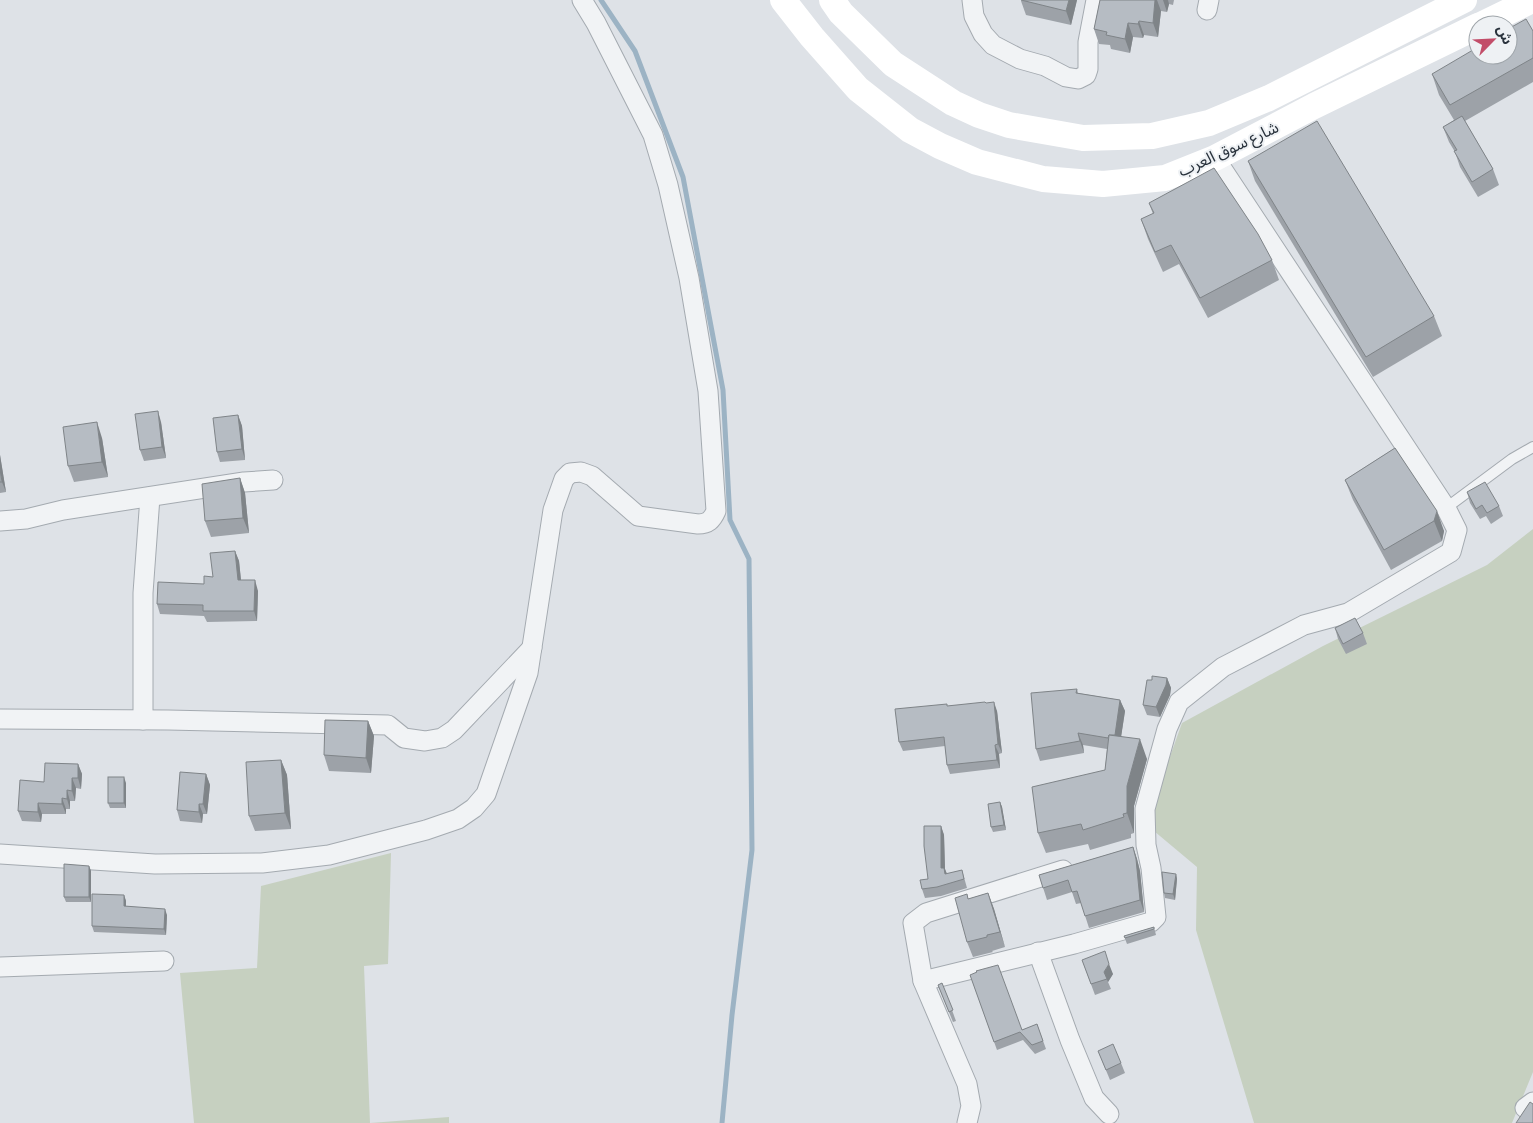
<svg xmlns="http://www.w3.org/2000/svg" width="1533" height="1123" font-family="Barlow,'Noto Sans Arabic',sans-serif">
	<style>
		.green { fill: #c6d0c0 }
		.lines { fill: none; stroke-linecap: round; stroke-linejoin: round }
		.stream { stroke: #9cb3c4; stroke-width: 5 }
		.service-casing { stroke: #a4aab0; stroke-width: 12 }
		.minor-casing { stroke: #a4aab0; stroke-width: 21 }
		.service { stroke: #f1f3f5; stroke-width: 10 }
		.minor { stroke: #f1f3f5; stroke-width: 19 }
		.secondary { stroke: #fff; stroke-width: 26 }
		.wall { fill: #9da2a8 }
		.shaded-wall { fill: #7f8488 }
		.building { fill: #b6bcc3; stroke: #7f8488 }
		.labels { text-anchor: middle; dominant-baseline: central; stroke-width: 4; stroke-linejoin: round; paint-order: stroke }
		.street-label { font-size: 16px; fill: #29323c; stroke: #eef1f4 }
	</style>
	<rect width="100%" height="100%" fill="#dee2e7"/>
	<g class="green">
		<polygon points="1533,529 1533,1072 1512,1123 1254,1123 1196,930 1197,867 1154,831 1152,807 1182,723 1323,646 1487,565"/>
		<polygon points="391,853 388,964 364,966 370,1123 449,1117 449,1123 194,1123 180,973 257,968 261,886"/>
	</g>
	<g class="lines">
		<polyline class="stream" points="601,0 635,51 683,177 723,390 730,520 749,559 752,850 732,1015 722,1123"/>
		<defs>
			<polyline id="service" points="1446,508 1512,459 1533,447"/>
			<g id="minor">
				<polyline points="972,0 974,16 983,34 993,45 1020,59 1045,66 1066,77 1078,79 1086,75 1088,69 1088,42 1096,0"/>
				<polyline points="1207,10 1209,0"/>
				<polyline points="0,521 26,519 63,510 244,482 273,480"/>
				<polyline points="0,719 168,720 388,725 404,738 425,741 442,738 454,730 532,648"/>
				<polyline points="143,720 143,593 150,497"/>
				<path d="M0,854L155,864L262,863L329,855L426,830L458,819L474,808L486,794L528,673L553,510L564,479L570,473L581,472L592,476L638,516L698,524C708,524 712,520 716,511L708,391L689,278L668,185L653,135L596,23L582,0"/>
				<polyline points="1038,952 1070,1040 1094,1098 1109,1114"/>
				<polyline points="0,967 164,961"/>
				<polyline points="923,981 1074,944 1151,922 1156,917 1151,868 1146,845 1145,809 1167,729 1179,702 1223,667 1304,625 1348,613 1451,552 1457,530 1446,508 1215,158"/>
				<polyline points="1525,1108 1533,1102"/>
				<polyline points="967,1123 971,1106 967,1084 923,981 913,923 926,913 1063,870"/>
			</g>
		</defs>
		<use href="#service" class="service-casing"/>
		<use href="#minor" class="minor-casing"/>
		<use href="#service" class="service"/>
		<use href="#minor" class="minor"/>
		<g class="secondary">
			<polyline points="783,0 812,37 858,89 910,130 940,146 977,162 1043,179 1103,184 1165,178 1215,158 1314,106 1478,26"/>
			<polyline points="832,0 841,13 893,64 953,103 979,115 1009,125 1083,138 1152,136 1209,123 1269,98 1464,0"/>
			<polyline points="1481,25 1532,0"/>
		</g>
	</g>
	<g class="wall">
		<polygon points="1077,0 1071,25 1026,15 1021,1"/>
		<polygon points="1100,0 1174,0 1173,5 1169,4 1167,12 1161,11 1158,37 1144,35 1143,38 1133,37 1130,53 1111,49 1110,45 1099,44 1094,29"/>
		<polygon points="1533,31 1533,82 1465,121 1493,169 1499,185 1478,197 1460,167 1455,152 1449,142 1443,127 1454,120 1439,95 1432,74"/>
		<polygon points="1248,161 1434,316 1442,336 1373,377 1255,181"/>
		<polygon points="1149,203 1272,260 1279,280 1208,318 1179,264 1163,272 1148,239 1141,219 1153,214"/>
		<polygon points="238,415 242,426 245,460 220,462 217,452"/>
		<polygon points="161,422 166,458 144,461 140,450"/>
		<polygon points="102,438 108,477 74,482 68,466"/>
		<polygon points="1395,448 1444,531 1442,541 1391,570 1353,500 1345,480"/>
		<polygon points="0,455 6,492 0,493"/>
		<polygon points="240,478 245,493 249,533 211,537 205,521"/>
		<polygon points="1467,492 1499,506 1503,516 1491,524 1486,516 1480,519 1470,503"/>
		<polygon points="235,551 239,561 241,580 258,591 257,621 207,622 204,616 160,614 157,604 204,584 213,577"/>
		<polygon points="1335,628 1363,633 1367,644 1346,654 1338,639"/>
		<polygon points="1167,678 1171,688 1170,695 1160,717 1147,715 1143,705 1152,680"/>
		<polygon points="1077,689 1078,693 1120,700 1125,711 1121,736 1147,759 1134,806 1134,833 1131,834 1131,838 1090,850 1088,844 1046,853 1038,833 1105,770 1107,749 1083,745 1084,753 1040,761 1036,749"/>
		<polygon points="986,703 997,711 1002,753 999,754 1000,768 950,774 947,765 945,746 903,751 899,742 948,706"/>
		<polygon points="368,721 374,736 371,773 329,771 324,755"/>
		<polygon points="281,760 287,775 291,829 255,831 249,816"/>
		<polygon points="78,764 82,774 81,789 76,788 75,801 70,801 70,809 66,809 66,814 42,814 41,822 22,821 18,811 44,782"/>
		<polygon points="206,774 210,785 207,814 203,814 202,823 180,821 177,810"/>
		<polygon points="126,783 126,808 110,808 108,803"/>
		<polygon points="1000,802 1002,807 1006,830 993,832 991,827"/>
		<polygon points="941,826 944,835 945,869 947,874 962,870 967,888 941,896 925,898 922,889 928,879"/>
		<polygon points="1133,847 1137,859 1140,871 1144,912 1089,928 1081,903 1076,904 1072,892 1047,900 1039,875"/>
		<polygon points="89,866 91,871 91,902 66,902 64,897"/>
		<polygon points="1176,874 1177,879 1175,900 1165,898 1164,893"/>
		<polygon points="988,893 994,909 1005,947 992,951 993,952 973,957 967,942 967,894 968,899"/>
		<polygon points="124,895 126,901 126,906 167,915 166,935 94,932 92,926"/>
		<polygon points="1154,927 1156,935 1127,944 1124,936"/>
		<polygon points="1082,960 1113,974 1108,982 1111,989 1095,995"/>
		<polygon points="970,975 1022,1030 1037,1024 1046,1049 1035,1054 1023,1040 997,1050"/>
		<polygon points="942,983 956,1021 953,1022 938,985"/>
		<polygon points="1098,1051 1121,1063 1125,1073 1110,1080"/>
	</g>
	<g class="shaded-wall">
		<polygon points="1069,0 1077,0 1071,25 1066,11"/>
		<polygon points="1155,0 1157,0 1161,11 1158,37 1153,23"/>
		<polygon points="1163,0 1168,0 1169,4 1167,12"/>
		<polygon points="1139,21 1144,35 1143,38 1138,24"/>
		<polygon points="1128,23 1133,37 1130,53 1125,39"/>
		<polygon points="158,411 161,422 166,458 162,447"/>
		<polygon points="238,415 242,426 245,460 242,449"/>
		<polygon points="97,422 102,438 108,477 102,462"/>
		<polygon points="0,455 6,492 2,482 0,469"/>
		<polygon points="240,478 245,493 249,533 243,518"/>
		<polygon points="1437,511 1444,531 1442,541 1434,521"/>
		<polygon points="235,551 239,561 242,590 238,580"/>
		<polygon points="255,580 258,591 257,621 254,611"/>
		<polygon points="1167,678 1171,688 1170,695 1160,717 1156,707"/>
		<polygon points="1120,700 1125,711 1119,751 1114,739"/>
		<polygon points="994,702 997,711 1002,753 998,744"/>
		<polygon points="368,721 374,736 371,773 366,758"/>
		<polygon points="1078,733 1083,745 1084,753 1080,741"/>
		<polygon points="1140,739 1147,759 1134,806 1134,833 1127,813 1127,786"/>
		<polygon points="995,745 999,754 1000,768 997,760"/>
		<polygon points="281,760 287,775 291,829 285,813"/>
		<polygon points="78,764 82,774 81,789 78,778"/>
		<polygon points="206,774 210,785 207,814 203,804"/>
		<polygon points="124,777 126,783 126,808 124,803"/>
		<polygon points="72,778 76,788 75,801 72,791"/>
		<polygon points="67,790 70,801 70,809 67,799"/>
		<polygon points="62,798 66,809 66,814 62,804"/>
		<polygon points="1000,802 1002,807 1006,830 1004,825"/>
		<polygon points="38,803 42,814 41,822 38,812"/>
		<polygon points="199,804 203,814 202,823 199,812"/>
		<polygon points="941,826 944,835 945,869 948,877 945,874 941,868"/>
		<polygon points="1133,847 1137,859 1140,871 1144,912 1140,900"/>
		<polygon points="89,866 91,871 91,902 89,897"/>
		<polygon points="1176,874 1177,879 1175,900 1173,894"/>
		<polygon points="988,893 994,909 1005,947 1000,932"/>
		<polygon points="124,895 126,901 126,912 124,906"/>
		<polygon points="165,909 167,915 166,935 164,929"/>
		<polygon points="1109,964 1113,974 1108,982 1104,972"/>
	</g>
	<g class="building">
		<polygon points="1021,0 1069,0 1066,11"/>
		<polygon points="1100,0 1155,0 1153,23 1139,21 1138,24 1128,23 1125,39 1106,35 1107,32 1094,29"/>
		<polygon points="1526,19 1533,31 1533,58 1450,105 1432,74 1478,47 1478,55 1508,55 1508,29"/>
		<polygon points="1462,116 1493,169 1472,182 1454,151 1457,150 1443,127"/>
		<polygon points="1317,121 1434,316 1366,357 1248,161"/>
		<polygon points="1214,168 1258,234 1272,260 1200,298 1171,245 1155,252 1141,219 1154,213 1149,203"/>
		<polygon points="158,411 162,447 140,450 135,414"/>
		<polygon points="238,415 242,449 217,452 213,418"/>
		<polygon points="97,422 102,462 68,466 63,427"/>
		<polygon points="1395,448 1437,511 1434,521 1384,550 1345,480"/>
		<polygon points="0,469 2,482 0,482"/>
		<polygon points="240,478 243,518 205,521 202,484"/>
		<polygon points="1485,482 1499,506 1487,513 1482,505 1476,509 1467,492"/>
		<polygon points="235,551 238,580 255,580 254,611 203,611 203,605 157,604 158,582 204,584 204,576 213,577 210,553"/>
		<polygon points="1355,618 1363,633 1343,644 1335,628"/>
		<polygon points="1152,676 1167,678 1166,685 1156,707 1143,705 1147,680 1152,680"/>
		<polygon points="1077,689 1076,693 1120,700 1115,735 1109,735 1108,738 1078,733 1080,741 1036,749 1031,693"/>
		<polygon points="985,702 986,703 994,702 998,744 995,745 997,760 947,765 944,737 899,742 895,709 947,704 947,706"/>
		<polygon points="325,720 368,721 366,758 324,755"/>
		<polygon points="1109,735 1140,739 1127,786 1127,813 1123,814 1124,817 1083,830 1081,824 1038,833 1032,787 1105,770"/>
		<polygon points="281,760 285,813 249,816 246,762"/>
		<polygon points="45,763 78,764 78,778 72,778 72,791 67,790 67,799 62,798 62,804 38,803 38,812 18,811 20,780 44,782"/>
		<polygon points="180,772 206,774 203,804 199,804 199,812 177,810"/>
		<rect x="108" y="777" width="16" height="26"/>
		<polygon points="1000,802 1004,825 991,827 988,804"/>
		<polygon points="924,826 941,826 941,868 944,868 945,874 962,870 964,879 937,887 922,889 920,880 928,879 924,846"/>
		<polygon points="1133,847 1136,859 1140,900 1085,916 1077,891 1072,892 1068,880 1043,888 1039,875"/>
		<polygon points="64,864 89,866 89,897 64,897"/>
		<polygon points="1162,872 1176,874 1173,894 1164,893"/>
		<polygon points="988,893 1000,932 987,935 987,937 967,942 955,898 967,894 968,899"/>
		<polygon points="92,894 124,895 124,906 165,909 164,929 92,926"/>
		<polygon points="1154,927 1154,929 1125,938 1124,936"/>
		<polygon points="1105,951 1109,964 1104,972 1107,979 1091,984 1082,960"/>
		<polygon points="998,965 1022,1030 1037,1024 1043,1041 1032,1045 1020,1032 994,1042 970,975 977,972 976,971"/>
		<polygon points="942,983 953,1010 949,1012 938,985"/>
		<polygon points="1113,1044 1121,1063 1106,1070 1098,1051"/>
		<polygon points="1530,1102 1533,1104 1533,1123 1516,1123"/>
	</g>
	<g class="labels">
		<g class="street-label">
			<text transform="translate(1228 148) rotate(-25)">شارع سوق العرب</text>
		</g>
	</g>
	<g transform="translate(1493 40) rotate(66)"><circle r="24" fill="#eef1f4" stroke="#9fa5aa"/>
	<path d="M0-4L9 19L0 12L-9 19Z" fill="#c24d69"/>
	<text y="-8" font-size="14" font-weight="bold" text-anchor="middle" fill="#29323c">ش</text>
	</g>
</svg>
